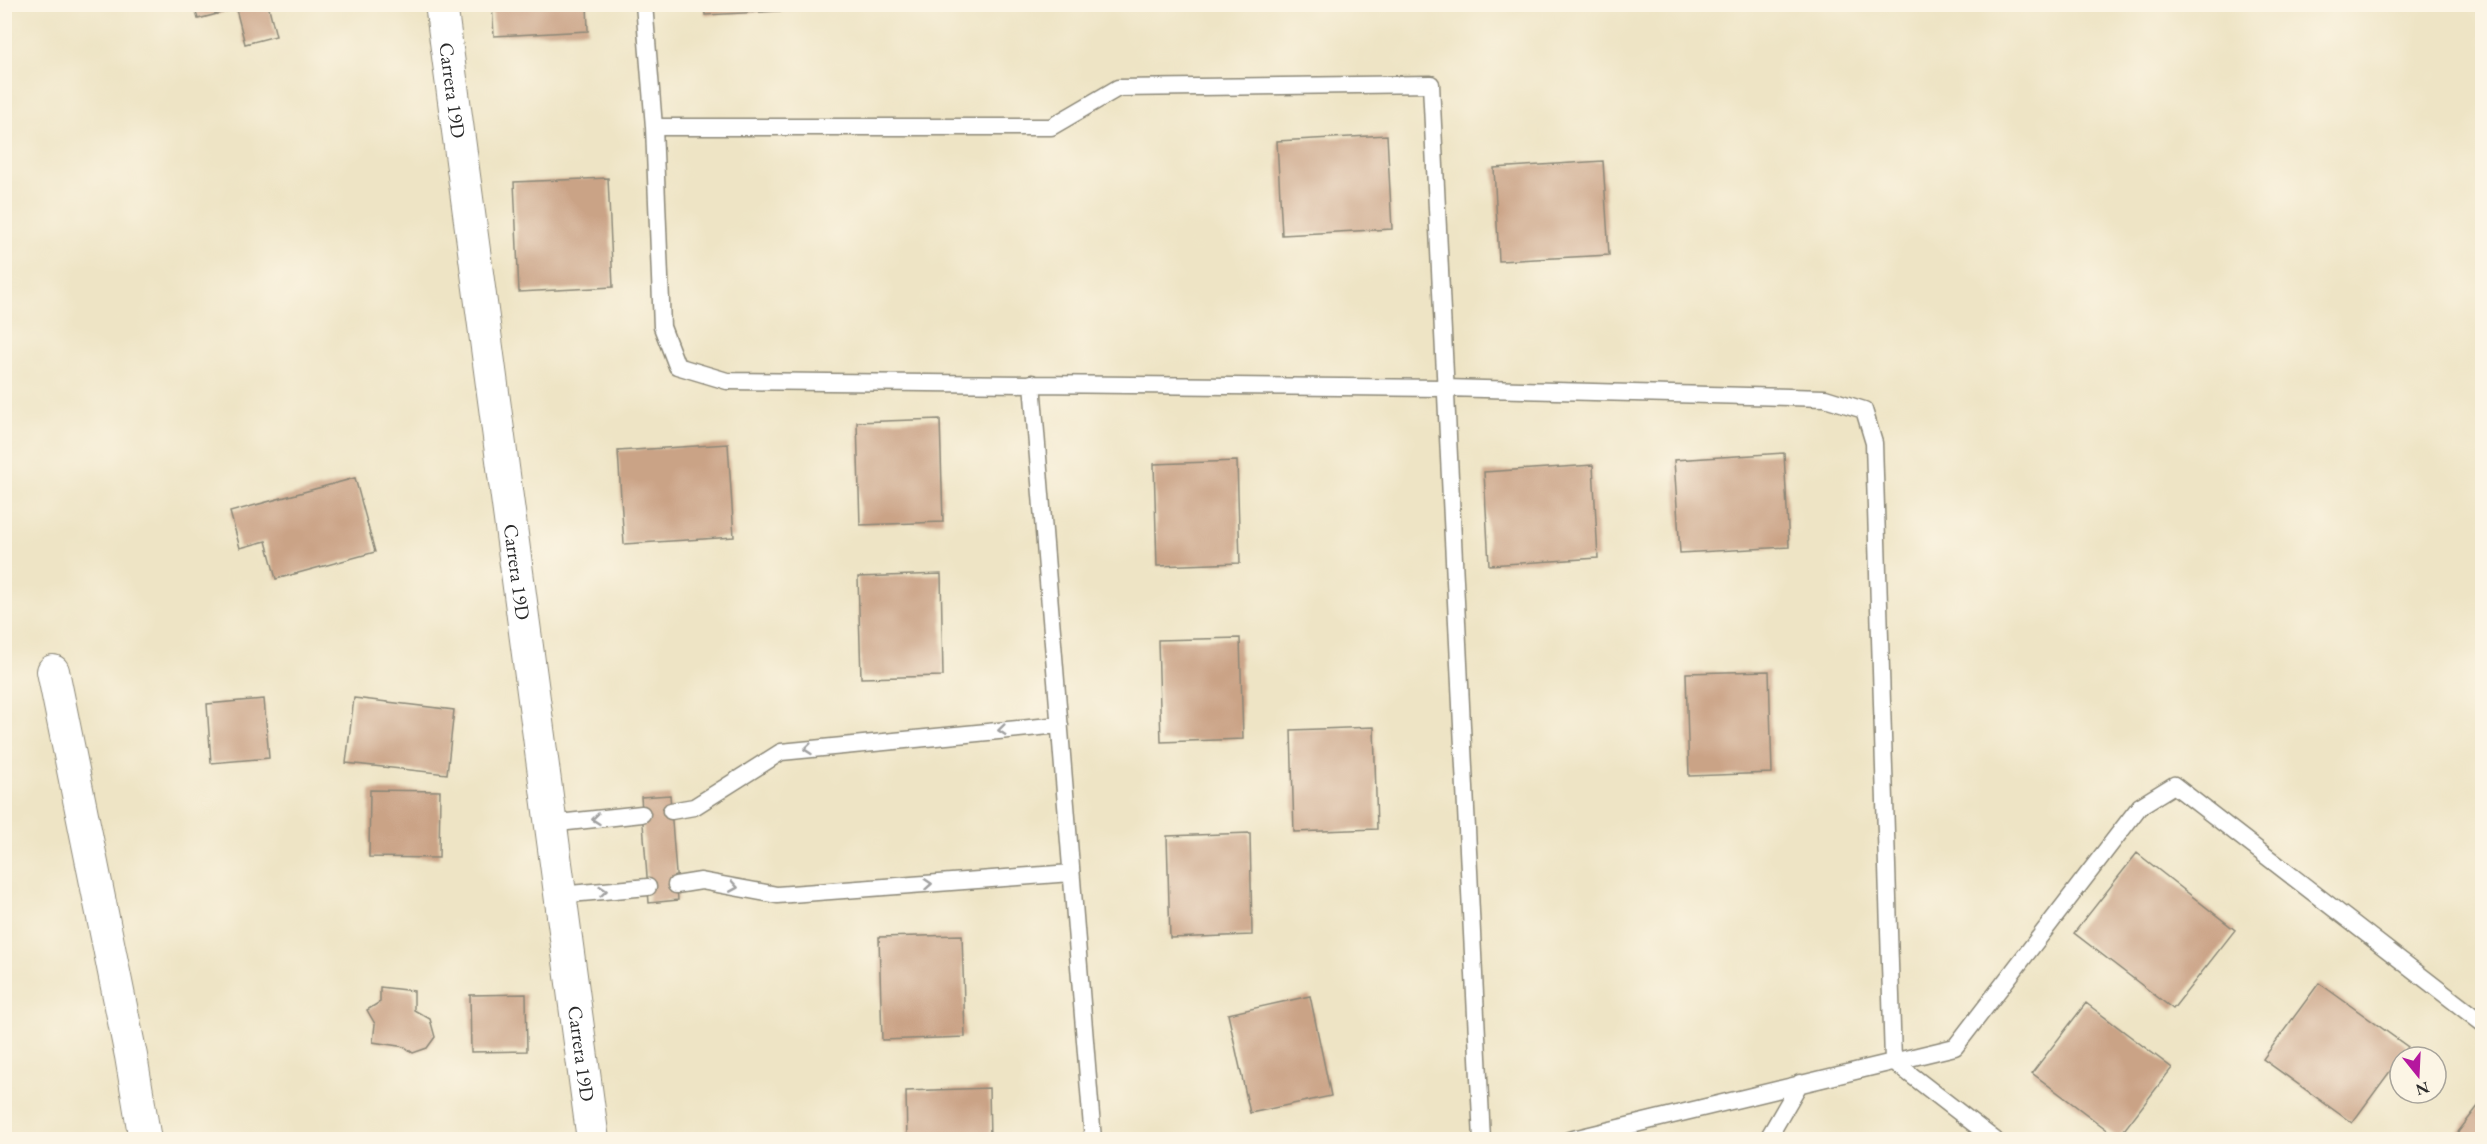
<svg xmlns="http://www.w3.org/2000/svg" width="2487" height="1144" font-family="'EB Garamond',serif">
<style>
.building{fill:#caa386}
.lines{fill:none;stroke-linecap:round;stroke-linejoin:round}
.lane-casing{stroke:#8c8878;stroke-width:19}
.street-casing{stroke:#8c8878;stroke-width:34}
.lane{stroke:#fff;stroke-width:16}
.street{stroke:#fff;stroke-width:32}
.oneway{stroke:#a0a0a0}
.labels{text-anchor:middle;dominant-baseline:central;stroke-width:4.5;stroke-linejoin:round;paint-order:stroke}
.street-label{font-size:20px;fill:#2b2b2b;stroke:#fcf5e5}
</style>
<rect width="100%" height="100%" fill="#fcf5e5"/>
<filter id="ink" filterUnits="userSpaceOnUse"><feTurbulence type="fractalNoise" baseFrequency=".0167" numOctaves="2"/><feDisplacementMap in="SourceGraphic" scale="12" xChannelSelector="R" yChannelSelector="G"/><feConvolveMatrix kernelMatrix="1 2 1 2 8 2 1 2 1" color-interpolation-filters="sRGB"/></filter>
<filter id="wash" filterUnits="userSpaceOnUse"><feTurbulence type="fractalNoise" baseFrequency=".008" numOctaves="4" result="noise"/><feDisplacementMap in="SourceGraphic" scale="24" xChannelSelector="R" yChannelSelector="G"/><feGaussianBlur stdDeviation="1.35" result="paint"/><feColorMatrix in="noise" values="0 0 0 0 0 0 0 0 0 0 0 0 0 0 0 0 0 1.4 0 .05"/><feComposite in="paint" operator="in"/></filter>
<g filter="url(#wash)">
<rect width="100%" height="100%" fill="#eee4c5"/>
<g id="blocks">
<path class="building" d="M 194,4 L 268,4 L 276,36 L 245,44 L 236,9 L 198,19 Z
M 492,4 L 587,4 L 588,31 L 494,36 Z
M 704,4 L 814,4 L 815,9 L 705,15 Z
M 1387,135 L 1392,229 L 1282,235 L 1277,141 Z
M 1603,161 L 1609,255 L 1499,261 L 1494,168 Z
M 608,178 L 613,287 L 519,292 L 514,182 Z
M 940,419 L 943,522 L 860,525 L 857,422 Z
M 728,444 L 734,537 L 624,544 L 618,451 Z
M 1784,453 L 1789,547 L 1680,553 L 1674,460 Z
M 1237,461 L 1240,563 L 1157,566 L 1154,464 Z
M 1593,465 L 1598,558 L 1489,565 L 1484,472 Z
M 355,478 L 375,552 L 276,579 L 266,541 L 240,548 L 230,512 Z
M 941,574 L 943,676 L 861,678 L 858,577 Z
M 1240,638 L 1243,739 L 1161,742 L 1158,640 Z
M 1769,671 L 1772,773 L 1689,776 L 1686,673 Z
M 354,698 L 454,710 L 447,774 L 346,763 Z
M 264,699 L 269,758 L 211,763 L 207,704 Z
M 1374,727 L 1377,829 L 1294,832 L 1291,730 Z
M 370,790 L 440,791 L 439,858 L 369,857 Z
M 670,795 L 678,900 L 649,903 L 641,797 Z
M 1250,833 L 1252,935 L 1170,938 L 1167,836 Z
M 2137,853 L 2235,930 L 2173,1009 L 2074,933 Z
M 962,935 L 965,1037 L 882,1040 L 879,937 Z
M 2319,983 L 2408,1047 L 2352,1123 L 2263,1059 Z
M 380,987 L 414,991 L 414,1010 L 430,1019 L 435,1037 L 427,1048 L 413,1053 L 405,1047 L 373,1042 L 375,1024 L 367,1010 L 380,1002 Z
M 526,994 L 527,1051 L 471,1052 L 470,995 Z
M 1310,996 L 1331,1096 L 1250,1113 L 1228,1014 Z
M 2086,1003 L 2172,1068 L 2118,1138 L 2032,1073 Z
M 989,1088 L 990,1140 L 907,1140 L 906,1091 Z
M 2482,1101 L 2482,1140 L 2452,1140 Z"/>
</g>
</g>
<g filter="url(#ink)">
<use href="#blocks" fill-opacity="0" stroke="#8c8878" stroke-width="1.5"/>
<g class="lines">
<g class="lane-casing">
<path id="lane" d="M 644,4 L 654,127 L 662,327 L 677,366 L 727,381 L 1445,388 L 1825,398 L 1864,410 L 1874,443 L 1893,1061
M 654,127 L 1051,127 L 1118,88 L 1431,84 L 1482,1140
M 1032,383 L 1093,1140
M 671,811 L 694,807 L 781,752 L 1060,725
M 549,824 L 642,814
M 676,885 L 701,881 L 777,895 L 1071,873
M 559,895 L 648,887
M 1893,1061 L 1995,1140
M 1569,1140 L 1955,1047 L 2140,806 L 2174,785 L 2482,1023
M 1767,1140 L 1800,1083"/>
</g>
<g class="street-casing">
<g id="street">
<path id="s1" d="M 441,4 L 593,1140"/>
<path d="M 53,671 L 131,1056 L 145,1140"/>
</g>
</g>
<use href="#lane" class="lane"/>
<use href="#street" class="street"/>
</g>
<defs><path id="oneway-chevron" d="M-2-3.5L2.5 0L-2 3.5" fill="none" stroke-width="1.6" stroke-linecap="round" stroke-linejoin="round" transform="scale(1.5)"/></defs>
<g class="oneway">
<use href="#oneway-chevron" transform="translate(1002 730) rotate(174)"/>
<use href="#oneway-chevron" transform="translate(808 749) rotate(174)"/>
<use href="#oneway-chevron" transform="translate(596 819) rotate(174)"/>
<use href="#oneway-chevron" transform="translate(928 884) rotate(-4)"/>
<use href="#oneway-chevron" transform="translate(734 887) rotate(10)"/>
<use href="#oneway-chevron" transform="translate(603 891) rotate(-5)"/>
</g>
</g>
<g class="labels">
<g class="street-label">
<text stroke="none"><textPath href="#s1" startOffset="87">Carrera 19D</textPath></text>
<text stroke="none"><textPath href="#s1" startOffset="573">Carrera 19D</textPath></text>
<text stroke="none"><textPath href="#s1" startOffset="1059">Carrera 19D</textPath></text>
</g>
</g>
<rect width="2487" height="1144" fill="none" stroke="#fcf5e5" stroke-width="24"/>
<g transform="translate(2418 1075) rotate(162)"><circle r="28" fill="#fcf5e5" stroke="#a8a49b" stroke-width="1.5"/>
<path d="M0-4.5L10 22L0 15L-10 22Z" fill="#b5179e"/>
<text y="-9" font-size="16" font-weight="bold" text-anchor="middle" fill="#2b2b2b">N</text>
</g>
</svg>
